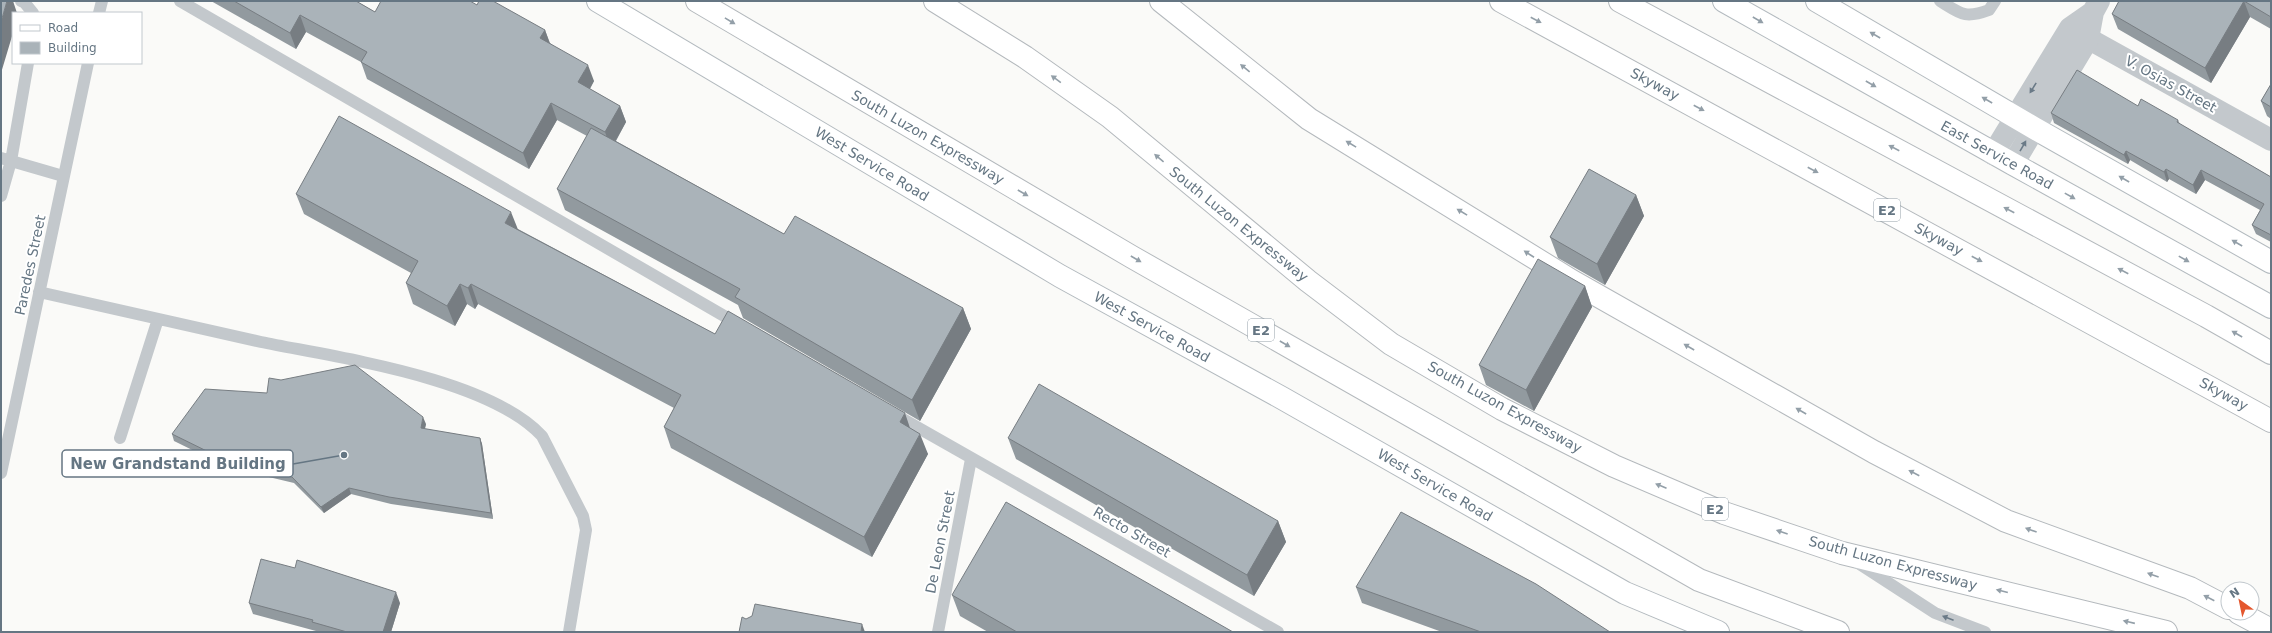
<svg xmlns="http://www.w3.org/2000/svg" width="2272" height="633" font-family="'DejaVu Sans',sans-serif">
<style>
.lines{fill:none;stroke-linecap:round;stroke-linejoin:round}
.secondary-casing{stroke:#b3babf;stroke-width:24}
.motorway-casing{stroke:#b4b9bd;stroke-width:24}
.service{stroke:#c3c8cc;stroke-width:12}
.minor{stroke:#c3c8cc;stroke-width:22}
.tertiary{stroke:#c3c8cc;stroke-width:22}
.secondary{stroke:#fff;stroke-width:22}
.motorway{stroke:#fff;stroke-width:22}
.wall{fill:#929a9f}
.shaded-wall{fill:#777d82}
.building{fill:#aab3b9;stroke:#777d82}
.oneway{fill:#939fa8}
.oneway2{fill:#6a7a87}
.labels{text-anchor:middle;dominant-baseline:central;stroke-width:4;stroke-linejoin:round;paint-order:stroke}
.shield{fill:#fff;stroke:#939fa8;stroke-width:1}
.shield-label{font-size:13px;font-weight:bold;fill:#657683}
.street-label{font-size:14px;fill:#657683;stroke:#fff}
.leader{fill:none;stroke:#657683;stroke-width:1.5}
.callout-dot{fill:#657683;stroke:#fff;stroke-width:1.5}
.callout{fill:#fff;stroke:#657683;stroke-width:1.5}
.callout-label{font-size:15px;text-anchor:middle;font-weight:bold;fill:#657683}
</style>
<rect width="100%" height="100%" fill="#fafaf8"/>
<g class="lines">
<g class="secondary-casing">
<path id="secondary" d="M 598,1 L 1060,276 L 1282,398 L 1625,593 L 1718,632
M 1724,1 L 2013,164 L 2271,307
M 1817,1 L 2034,128 L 2271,262"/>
</g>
<g class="motorway-casing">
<path id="motorway" d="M 697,1 L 1132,257 L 1699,580 L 1838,632
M 935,1 L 1025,57 L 1110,117 L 1308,281 L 1391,344 L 1502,409 L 1614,466 L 1724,513 L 1842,553 L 2166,632
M 1161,1 L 1309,119 L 1572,281 L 1874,452 L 2006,521 L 2190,588 L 2228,608
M 1501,1 L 2271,421
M 1620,1 L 2206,316 L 2271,353
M 2239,613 L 2271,630"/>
</g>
<path class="service" d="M 21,1 L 24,2 L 33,13
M 180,1 L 738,324
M 1940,1 C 1961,14 1965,19 1989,10 L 1995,1
M 99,13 L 102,1
M 1,158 L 63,176
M 1,196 L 11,161 L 28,63
M 39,292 C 113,309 187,325 261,342 C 339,358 488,378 542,436 L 583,516 L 586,530 L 569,632
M 894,414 L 1278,632
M 120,438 L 158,319
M 1,473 L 88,63
M 1858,563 L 1935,613 L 1985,632
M 938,632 L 971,459"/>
<path class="minor" d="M 2071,29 L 2271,140"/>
<path class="tertiary" d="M 1993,154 L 2070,28 L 2093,12
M 2013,164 L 2088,39 L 2093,12 L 2099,1"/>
<use href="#secondary" class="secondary"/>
<use href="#motorway" class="motorway"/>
</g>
<path class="wall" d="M 211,1 L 356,1 L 375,12 L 477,5 L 545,30 L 550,43 L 594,81 L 590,89 L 620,106 L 626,122 L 616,141 L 784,234 L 963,308 L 971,329 L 920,421 L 743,318 L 738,305 L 565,210 L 557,189 L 587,136 L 557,120 L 529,169 L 367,79 L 361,62 L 306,32 L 296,49 Z
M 2119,1 L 2271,1 L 2271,29 L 2250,17 L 2211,83 L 2118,29 L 2112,14 Z
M 2271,84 L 2271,119 L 2267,116 L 2261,101 Z
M 2051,113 L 2178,120 L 2180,124 L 2271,177 L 2271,242 L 2256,234 L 2252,225 L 2260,210 L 2205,180 L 2196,194 L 2169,179 L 2167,182 L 2130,160 L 2128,164 L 2054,123 Z
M 296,194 L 518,229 L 715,334 L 910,428 L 928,454 L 872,557 L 671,448 L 664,427 L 674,408 L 478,304 L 475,309 L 467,304 L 455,326 L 413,304 L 406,283 L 411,273 L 304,214 Z
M 1636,195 L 1644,216 L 1605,285 L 1558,258 L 1550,237 Z
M 1585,286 L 1592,307 L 1534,411 L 1486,385 L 1479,365 Z
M 426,424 L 425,429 L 480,438 L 482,444 L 493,519 L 391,504 L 351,494 L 324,513 L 294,483 L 227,467 L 174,441 L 172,434 Z
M 1008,438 L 1278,521 L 1286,542 L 1254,596 L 1016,459 Z
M 1356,587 L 1610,632 L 1442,632 L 1362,603 Z
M 952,595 L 1233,632 L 988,632 L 960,616 Z
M 249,603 L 400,603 L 391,632 L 316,632 L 316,631 L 253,614 Z"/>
<path class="shaded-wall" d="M 7,1 L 13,1 L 17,13 L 13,13 L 13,33 L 1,73 L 1,22 Z
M 2244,1 L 2250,17 L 2211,83 L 2205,68 Z
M 300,15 L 306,32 L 296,49 L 290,33 Z
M 545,30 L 551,47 L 540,38 Z
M 588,65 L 594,81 L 584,99 L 578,82 Z
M 551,103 L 557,120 L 529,169 L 523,153 Z
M 620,106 L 626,122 L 611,149 L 605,132 Z
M 2126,151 L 2130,160 L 2128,164 L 2124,155 Z
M 2166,169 L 2169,179 L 2167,182 L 2164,172 Z
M 2201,170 L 2205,180 L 2196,194 L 2193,185 Z
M 1636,195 L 1644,216 L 1605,285 L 1597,264 Z
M 511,212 L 519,232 L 505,223 Z
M 460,284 L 467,304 L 455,326 L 447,306 Z
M 471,284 L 478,304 L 475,309 L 468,288 Z
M 1585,286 L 1592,307 L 1534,411 L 1526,390 Z
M 963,308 L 971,329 L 920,421 L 912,400 Z
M 905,413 L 912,434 L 900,422 Z
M 423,417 L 426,424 L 423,435 L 421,428 Z
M 920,434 L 928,454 L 872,557 L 864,537 Z
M 480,438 L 482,444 L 493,519 L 491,513 Z
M 349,488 L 351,494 L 324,513 L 321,507 Z
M 1278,521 L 1286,542 L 1254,596 L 1247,575 Z
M 396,592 L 400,603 L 391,632 L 383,632 Z
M 862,624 L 865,632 L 861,632 Z"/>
<path class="building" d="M 1,1 L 7,1 L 1,22 Z
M 234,1 L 356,1 L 375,12 L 381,1 L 470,1 L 477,5 L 479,1 L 493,1 L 545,30 L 540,38 L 588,65 L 578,82 L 620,106 L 605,132 L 551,103 L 523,153 L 361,62 L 367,52 L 300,15 L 290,33 Z
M 2119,1 L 2271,1 L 2271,17 L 2244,1 L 2205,68 L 2112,14 Z
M 2077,70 L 2138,106 L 2141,99 L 2178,120 L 2177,122 L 2271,177 L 2271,235 L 2252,225 L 2264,204 L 2201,170 L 2193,185 L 2166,169 L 2164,172 L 2126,151 L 2124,155 L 2051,113 Z
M 2271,84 L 2271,107 L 2261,101 Z
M 339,116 L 511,212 L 505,223 L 715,334 L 728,311 L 905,413 L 900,422 L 920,434 L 864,537 L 664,427 L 681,395 L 471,284 L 468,288 L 460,284 L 447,306 L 406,283 L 418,261 L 296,194 Z
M 591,128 L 784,234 L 795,216 L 963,308 L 912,400 L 735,297 L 740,289 L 557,189 Z
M 1589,169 L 1636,195 L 1597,264 L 1550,237 Z
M 1538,259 L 1585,286 L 1526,390 L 1479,365 Z
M 355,365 L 423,417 L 421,428 L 480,438 L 491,513 L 389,497 L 349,488 L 321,507 L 292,477 L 225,460 L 172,434 L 205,389 L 267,393 L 269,378 L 281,380 Z
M 1039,384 L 1278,521 L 1247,575 L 1008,438 Z
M 1006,502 L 1233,632 L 1017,632 L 952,595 Z
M 1401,512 L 1536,584 L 1610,632 L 1481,632 L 1356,587 Z
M 261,559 L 295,568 L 297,560 L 396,592 L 383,632 L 347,632 L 312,622 L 313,620 L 249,603 Z
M 755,604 L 862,624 L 861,632 L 739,632 L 742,617 L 746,619 L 752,616 Z"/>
<defs><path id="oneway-solid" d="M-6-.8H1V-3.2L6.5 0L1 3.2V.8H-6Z"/></defs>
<g class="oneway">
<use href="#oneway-solid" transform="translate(1536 20) rotate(28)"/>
<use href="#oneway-solid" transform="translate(1758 20) rotate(30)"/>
<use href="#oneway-solid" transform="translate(730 21) rotate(31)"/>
<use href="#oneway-solid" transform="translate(1875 35) rotate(-150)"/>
<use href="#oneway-solid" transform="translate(1245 68) rotate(-141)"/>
<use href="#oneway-solid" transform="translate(1056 79) rotate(-144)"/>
<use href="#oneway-solid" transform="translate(1871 84) rotate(30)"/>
<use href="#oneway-solid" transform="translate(1987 100) rotate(-150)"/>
<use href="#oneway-solid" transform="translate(1699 108) rotate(28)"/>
<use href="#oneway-solid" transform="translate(1351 144) rotate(-149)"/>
<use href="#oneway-solid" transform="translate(1894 148) rotate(-152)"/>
<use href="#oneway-solid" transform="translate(1159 158) rotate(-140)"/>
<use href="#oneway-solid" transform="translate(1813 170) rotate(28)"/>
<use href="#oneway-solid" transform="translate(2124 179) rotate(-150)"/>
<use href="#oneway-solid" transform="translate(1023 193) rotate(30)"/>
<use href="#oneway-solid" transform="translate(2070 196) rotate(29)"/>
<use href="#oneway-solid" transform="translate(2009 210) rotate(-152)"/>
<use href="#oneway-solid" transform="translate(1462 212) rotate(-149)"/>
<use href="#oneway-solid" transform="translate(2237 243) rotate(-150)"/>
<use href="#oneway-solid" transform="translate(1529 254) rotate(-147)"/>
<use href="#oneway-solid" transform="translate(1136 259) rotate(30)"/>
<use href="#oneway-solid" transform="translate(1977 259) rotate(28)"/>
<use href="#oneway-solid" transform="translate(2184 259) rotate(29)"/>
<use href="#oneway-solid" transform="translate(2123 271) rotate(-152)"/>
<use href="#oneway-solid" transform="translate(2237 334) rotate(-150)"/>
<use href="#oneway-solid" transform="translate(1285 344) rotate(30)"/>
<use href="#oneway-solid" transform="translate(1689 347) rotate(-150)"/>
<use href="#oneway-solid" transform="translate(1801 411) rotate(-150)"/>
<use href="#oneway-solid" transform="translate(1914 473) rotate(-152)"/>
<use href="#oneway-solid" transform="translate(1661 486) rotate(-157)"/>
<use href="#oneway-solid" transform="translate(2031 530) rotate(-160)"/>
<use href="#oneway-solid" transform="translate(1782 532) rotate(-161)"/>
<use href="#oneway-solid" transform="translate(2153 575) rotate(-160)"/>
<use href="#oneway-solid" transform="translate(2002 591) rotate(-166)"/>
<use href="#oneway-solid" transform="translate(2209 598) rotate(-153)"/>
<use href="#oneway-solid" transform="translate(2129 622) rotate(-167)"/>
</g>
<g class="oneway2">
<use href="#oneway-solid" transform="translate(2033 88) rotate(122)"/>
<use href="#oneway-solid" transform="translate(2023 146) rotate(-60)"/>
<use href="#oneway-solid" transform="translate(1948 618) rotate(-159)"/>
</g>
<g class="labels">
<g class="shield">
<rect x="1874" y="199" width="26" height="22" rx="3"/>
<rect x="1248" y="319" width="26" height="22" rx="3"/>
<rect x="1702" y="498" width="26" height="22" rx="3"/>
</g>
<g class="shield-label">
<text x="1887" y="210">E2</text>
<text x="1261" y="330">E2</text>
<text x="1715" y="509">E2</text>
</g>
<g class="street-label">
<text transform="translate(1655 84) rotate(28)">Skyway</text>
<text transform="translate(2171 84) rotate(29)">V. Osias Street</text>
<text transform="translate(928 137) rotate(30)">South Luzon Expressway</text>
<text transform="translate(1997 155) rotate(29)">East Service Road</text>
<text transform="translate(872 164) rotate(31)">West Service Road</text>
<text transform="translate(1239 224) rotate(39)">South Luzon Expressway</text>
<text transform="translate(1939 239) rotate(28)">Skyway</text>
<text transform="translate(30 265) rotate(-78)">Paredes Street</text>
<text transform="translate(1152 327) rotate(29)">West Service Road</text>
<text transform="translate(2224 394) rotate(29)">Skyway</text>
<text transform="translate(1505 407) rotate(29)">South Luzon Expressway</text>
<text transform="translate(1435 485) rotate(30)">West Service Road</text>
<text transform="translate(1132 532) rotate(30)">Recto Street</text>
<text transform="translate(940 542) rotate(-79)">De Leon Street</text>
<text transform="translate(1893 563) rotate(15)">South Luzon Expressway</text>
</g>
</g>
<path class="leader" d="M344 455L293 464"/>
<circle class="callout-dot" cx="344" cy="455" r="4"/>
<rect class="callout" x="62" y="450" width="231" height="27" rx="4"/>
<g class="callout-label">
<text x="178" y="469">New Grandstand Building</text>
</g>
<rect width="2272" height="633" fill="none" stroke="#657683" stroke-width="4"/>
<rect x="12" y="12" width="130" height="52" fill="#ffffff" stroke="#c1c8cd"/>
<rect x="20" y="25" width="20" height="6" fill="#ffffff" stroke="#c1c8cd"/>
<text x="48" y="32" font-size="12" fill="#657683">Road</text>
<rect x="20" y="42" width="20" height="12" fill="#aab3b9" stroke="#c1c8cd"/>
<text x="48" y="52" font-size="12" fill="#657683">Building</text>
<g transform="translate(2240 601) rotate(327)"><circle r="19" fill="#ffffff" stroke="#c1c8cd"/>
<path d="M0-3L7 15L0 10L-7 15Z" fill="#e4572e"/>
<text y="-6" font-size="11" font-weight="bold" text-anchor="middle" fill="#657683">N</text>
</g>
</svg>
